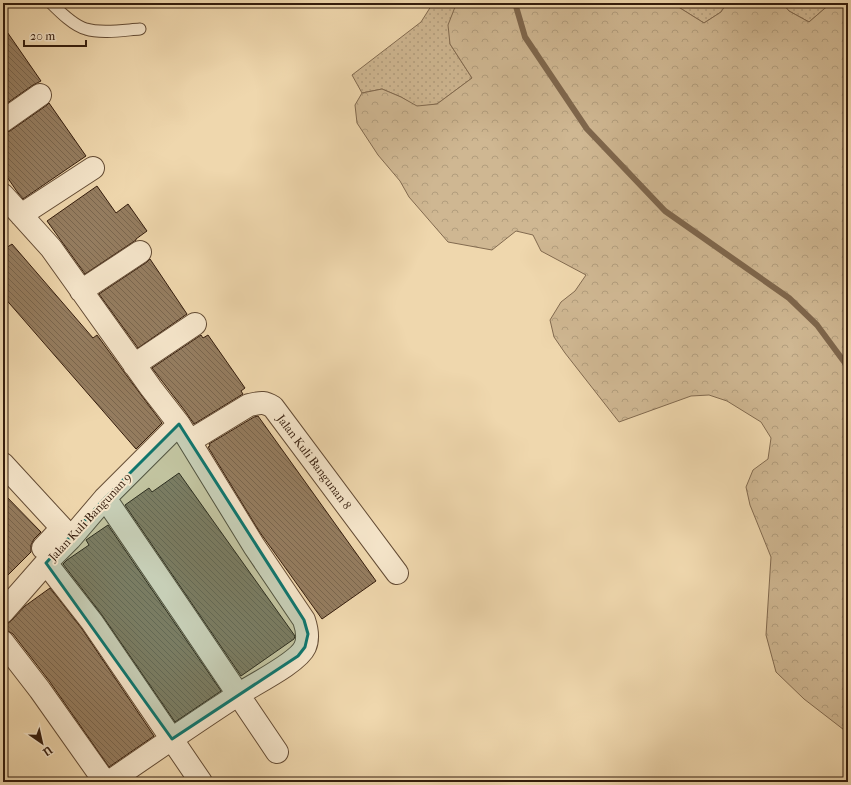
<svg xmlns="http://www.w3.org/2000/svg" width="851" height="785" font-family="'IM FELL French Canon',serif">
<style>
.green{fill:url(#green-dots);stroke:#826a4f}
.forest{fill:url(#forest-crowns);stroke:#826a4f}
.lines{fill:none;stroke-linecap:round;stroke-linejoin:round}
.stream{stroke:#7e664c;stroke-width:6}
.building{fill:url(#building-back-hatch);stroke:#341c0c}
.service-casing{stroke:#634b34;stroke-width:13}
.minor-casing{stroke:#634b34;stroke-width:24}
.service{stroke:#f5e5ca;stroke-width:11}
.minor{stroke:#f5e5ca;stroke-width:22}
.marked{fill:#0f766e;fill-opacity:0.2;stroke:#0f766e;stroke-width:3;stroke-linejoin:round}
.labels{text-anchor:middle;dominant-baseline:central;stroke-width:4;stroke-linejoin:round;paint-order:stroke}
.street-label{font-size:12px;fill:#341c0c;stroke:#f5e5ca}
</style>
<defs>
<pattern id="green-dots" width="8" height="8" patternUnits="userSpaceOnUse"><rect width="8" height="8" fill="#cfb792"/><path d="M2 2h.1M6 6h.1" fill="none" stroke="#b29d7d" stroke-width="1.8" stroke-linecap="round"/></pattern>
<pattern id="forest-crowns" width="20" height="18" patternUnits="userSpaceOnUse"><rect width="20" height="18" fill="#cfb792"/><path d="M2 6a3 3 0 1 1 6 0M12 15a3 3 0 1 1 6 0" fill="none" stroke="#b29d7d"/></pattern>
<pattern id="building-back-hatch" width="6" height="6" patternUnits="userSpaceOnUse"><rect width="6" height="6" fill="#957d60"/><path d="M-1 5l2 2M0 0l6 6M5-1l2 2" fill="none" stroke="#7a664e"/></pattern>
</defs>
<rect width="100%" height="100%" fill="#efd7ad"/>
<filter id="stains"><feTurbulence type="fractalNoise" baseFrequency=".005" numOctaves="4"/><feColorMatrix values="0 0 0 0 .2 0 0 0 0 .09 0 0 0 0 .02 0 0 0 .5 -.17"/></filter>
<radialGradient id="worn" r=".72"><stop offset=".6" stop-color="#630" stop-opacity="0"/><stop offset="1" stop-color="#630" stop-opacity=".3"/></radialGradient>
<path class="green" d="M 433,3 L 460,3 L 455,7 L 450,44 L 472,78 L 437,104 L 417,107 L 401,97 L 382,89 L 362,93 L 352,75 L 421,22 Z
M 672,3 L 727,3 L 721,12 L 704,23 Z
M 782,3 L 831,3 L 809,22 L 789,11 Z"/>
<path class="forest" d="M 460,3 L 672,3 L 704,23 L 721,12 L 727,3 L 782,3 L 789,11 L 809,22 L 831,3 L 848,3 L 848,733 L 804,699 L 776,672 L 766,635 L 771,557 L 750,505 L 746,487 L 753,470 L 768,459 L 771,438 L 761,422 L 727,401 L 709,395 L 691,396 L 619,422 L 565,353 L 554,337 L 550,320 L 561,302 L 575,291 L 586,275 L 541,251 L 533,235 L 516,231 L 492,250 L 448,242 L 409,197 L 400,181 L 378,155 L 357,123 L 355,105 L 362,93 L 382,89 L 401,97 L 417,106 L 437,104 L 472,78 L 450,44 L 448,25 L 455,7 Z"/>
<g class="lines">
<path class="stream" d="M 515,3 L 525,37 L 587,129 L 665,211 L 789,298 L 817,325 L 848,367"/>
</g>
<path class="building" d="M 3,26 L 41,81 L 33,85 L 3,106 Z
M 49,103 L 86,156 L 23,199 L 18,193 L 3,171 L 3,133 L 10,131 L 47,105 Z
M 97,186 L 116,213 L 128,204 L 147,231 L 136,239 L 136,240 L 85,274 L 47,221 Z
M 12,244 L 93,338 L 97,335 L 124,372 L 162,423 L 136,449 L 3,296 L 3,250 Z
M 150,259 L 187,314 L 138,348 L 99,294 L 147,262 Z
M 201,335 L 203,338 L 208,335 L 245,388 L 241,391 L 243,394 L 194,424 L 185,411 L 152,368 Z
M 258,416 L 376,581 L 322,619 L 259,531 L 208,447 L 210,446 L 209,444 L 254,417 Z
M 179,473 L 295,636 L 294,639 L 241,676 L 125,505 L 149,488 L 152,492 Z
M 3,493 L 41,532 L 34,539 L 31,545 L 31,552 L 3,580 Z
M 108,525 L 221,691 L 175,722 L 102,615 L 63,564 L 67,560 L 89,545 L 86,540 Z
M 50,588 L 82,629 L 154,736 L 109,767 L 50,682 L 13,634 L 8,631 L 6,630 L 3,626 L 3,624 L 7,624 L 12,620 L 25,606 Z"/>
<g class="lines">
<g class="service-casing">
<path id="service" d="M 51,3 C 60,12 74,26 86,29 C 101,34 125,30 140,29"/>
</g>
<g class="minor-casing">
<path id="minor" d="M 3,121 L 40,95
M 3,195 L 51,248 L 151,388 L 179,424 L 254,546 L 304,620 C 307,629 309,638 305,647 C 298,663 252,685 236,696 C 193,724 151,753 109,782
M 21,215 L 93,168
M 81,291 L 140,252
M 134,365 L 195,324
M 190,441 L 249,405 C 260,403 263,401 273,407 L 397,573
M 3,464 L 62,528 L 43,548
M 105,498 L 186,617 L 277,752
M 46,563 L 92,622 L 201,782
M 3,612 L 46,563 L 70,539 L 105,498 L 179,424
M 3,642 L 40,690 L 105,782"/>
</g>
<use href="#service" class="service"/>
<use href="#minor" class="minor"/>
</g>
<path class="marked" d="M 179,424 L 304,620 L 308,634 L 305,647 L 298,656 L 172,739 L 46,563 L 105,498 Z"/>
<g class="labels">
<g class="street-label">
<text transform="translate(314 462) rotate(53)">Jalan Kuli Bangunan 8</text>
<text transform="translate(90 517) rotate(-47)">Jalan Kuli Bangunan 9</text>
</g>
</g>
<rect width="851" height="785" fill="none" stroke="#efd7ad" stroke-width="16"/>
<rect x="4" y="4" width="843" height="777" fill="none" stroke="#341c0c" stroke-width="2"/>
<rect x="8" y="8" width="835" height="769" fill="none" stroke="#341c0c"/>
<g transform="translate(42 743) rotate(146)" stroke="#f5e5ca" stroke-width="3" paint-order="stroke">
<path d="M0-3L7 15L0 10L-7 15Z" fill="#341c0c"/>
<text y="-6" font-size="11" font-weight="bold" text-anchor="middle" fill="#341c0c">U</text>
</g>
<path d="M24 40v6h62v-6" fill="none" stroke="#341c0c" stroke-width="2"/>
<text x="30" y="40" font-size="12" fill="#341c0c" stroke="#f5e5ca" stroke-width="3" paint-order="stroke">20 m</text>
<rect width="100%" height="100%" filter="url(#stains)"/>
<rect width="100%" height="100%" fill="url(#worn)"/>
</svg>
